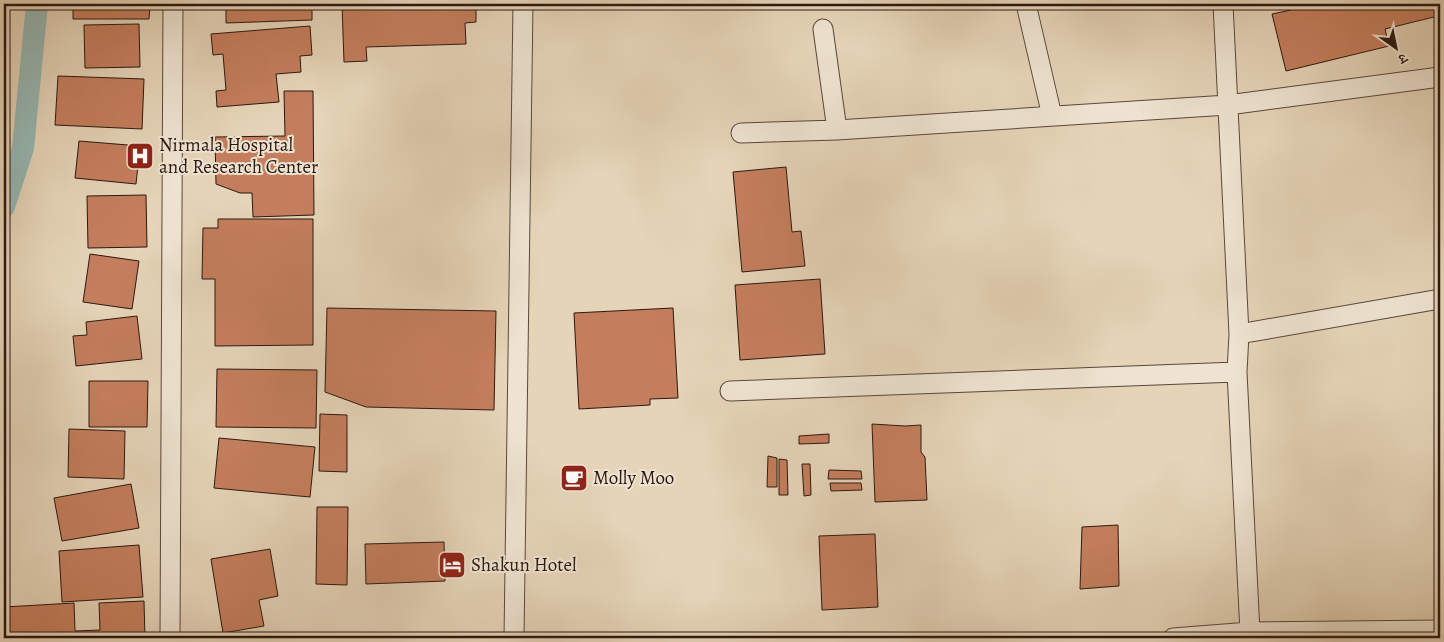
<svg xmlns="http://www.w3.org/2000/svg" width="1444" height="642" font-family="Alegreya,'Noto Serif Devanagari',serif">
<style>
.lines{fill:none;stroke-linecap:round;stroke-linejoin:round}
.canal{stroke:#96b7b3;stroke-width:22}
.building{fill:#c47e5d;stroke:#2c1811}
.street-casing{stroke:#5a473b;stroke-width:21}
.street{stroke:#eee3d1;stroke-width:19}
.labels{text-anchor:middle;dominant-baseline:central;stroke-width:4;stroke-linejoin:round;paint-order:stroke}
.poi-label{font-size:19px;fill:#2c1811;stroke:#eee3d1;text-anchor:start}
</style>
<rect width="100%" height="100%" fill="#e5d4b8"/>
<filter id="stains"><feTurbulence type="fractalNoise" baseFrequency=".004" numOctaves="4"/><feColorMatrix values="0 0 0 0 .2 0 0 0 0 .09 0 0 0 0 .02 0 0 0 .5 -.17"/></filter>
<radialGradient id="worn" r=".72"><stop offset=".6" stop-color="#630" stop-opacity="0"/><stop offset="1" stop-color="#630" stop-opacity=".3"/></radialGradient>
<g class="lines">
<path class="canal" d="M 4,207 L 23,148 L 37,4"/>
</g>
<path class="building" d="M 73,4 L 150,4 L 149,19 L 73,19 Z
M 226,4 L 312,4 L 312,20 L 226,23 Z
M 342,4 L 476,4 L 476,22 L 465,23 L 466,44 L 366,47 L 367,61 L 344,62 Z
M 1289,4 L 1359,4 L 1360,6 L 1367,4 L 1435,4 L 1438,16 L 1385,29 L 1389,46 L 1286,71 L 1272,14 L 1291,10 Z
M 139,24 L 140,67 L 85,68 L 84,25 Z
M 310,26 L 312,55 L 300,56 L 301,72 L 276,74 L 279,102 L 217,107 L 216,91 L 226,90 L 223,54 L 213,55 L 211,34 Z
M 58,76 L 144,79 L 142,129 L 55,125 Z
M 284,91 L 313,91 L 314,215 L 253,217 L 252,193 L 240,193 L 216,184 L 215,137 L 285,136 Z
M 79,141 L 140,146 L 136,184 L 75,178 Z
M 786,167 L 792,232 L 801,231 L 805,266 L 742,272 L 733,172 Z
M 146,195 L 147,247 L 88,248 L 87,196 Z
M 218,219 L 313,219 L 313,345 L 215,346 L 215,279 L 202,279 L 203,228 L 218,228 Z
M 90,254 L 139,261 L 132,309 L 83,302 Z
M 820,279 L 825,354 L 740,360 L 735,285 Z
M 327,308 L 496,311 L 494,410 L 366,407 L 325,392 Z
M 673,308 L 678,398 L 650,399 L 650,405 L 579,409 L 574,313 Z
M 137,316 L 142,359 L 76,366 L 73,336 L 87,335 L 86,322 Z
M 217,369 L 317,370 L 316,428 L 216,427 Z
M 89,381 L 148,381 L 147,427 L 89,427 Z
M 320,414 L 347,415 L 347,472 L 319,471 Z
M 872,424 L 905,426 L 921,425 L 921,452 L 925,457 L 927,500 L 875,502 Z
M 69,429 L 125,431 L 124,479 L 68,477 Z
M 829,434 L 829,443 L 799,444 L 799,436 Z
M 219,438 L 315,447 L 310,497 L 214,488 Z
M 768,456 L 777,458 L 777,487 L 767,487 Z
M 779,459 L 787,460 L 788,495 L 779,495 Z
M 802,464 L 810,464 L 811,495 L 804,496 Z
M 829,470 L 861,471 L 862,479 L 828,479 Z
M 830,483 L 861,483 L 862,490 L 831,491 Z
M 131,484 L 139,528 L 62,541 L 54,498 Z
M 317,507 L 348,507 L 347,585 L 316,584 Z
M 1118,525 L 1119,586 L 1080,589 L 1082,527 Z
M 875,534 L 878,607 L 822,610 L 819,536 Z
M 444,542 L 445,581 L 366,584 L 365,544 Z
M 139,545 L 143,597 L 62,602 L 59,551 Z
M 270,549 L 278,596 L 259,600 L 264,626 L 223,633 L 211,559 Z
M 144,601 L 145,638 L 5,638 L 4,607 L 74,603 L 75,631 L 100,630 L 99,603 Z"/>
<g class="lines">
<g class="street-casing">
<path id="street" d="M 1026,4 L 1052,116
M 1223,4 L 1239,334 L 1237,372 L 1250,632
M 823,29 L 837,130
M 741,133 L 837,130 L 1228,105 L 1440,77
M 1239,334 L 1440,299
M 730,391 L 1237,372
M 170,638 L 173,4
M 514,638 L 523,4
M 1173,638 L 1250,632 L 1440,630"/>
</g>
<use href="#street" class="street"/>
</g>
<defs>
<g id="hospital-square" transform="scale(1.4375)"><rect x="-9" y="-9" width="18" height="18" rx="4" fill="#8f2418" stroke="#eee3d1"/><path d="M-5-5h3v3.5h4V-5h3V5h-3V1.5h-4V5h-3Z" fill="#fff"/></g>
<g id="cafe-square" transform="scale(1.4375)"><rect x="-9" y="-9" width="18" height="18" rx="4" fill="#8f2418" stroke="#eee3d1"/><path d="M-5.5-4.5H6V0H3Q3 3.5 0 3.5H-2.5Q-5.5 3.5-5.5 0ZM3-3.2v2h1.7v-2ZM-6 4.5H4V6H-6Z" fill="#fff"/></g>
<g id="hotel-square" transform="scale(1.4375)"><rect x="-9" y="-9" width="18" height="18" rx="4" fill="#8f2418" stroke="#eee3d1"/><path d="M-6-4.5h1.5V1H6V5H4.5V3h-9V5H-6ZM-4 0a1.8 1.8 0 1 1 3.6 0ZM.5 0V-2.5h3Q6-2.5 6 0Z" fill="#fff"/></g>
</defs>
<g fill-rule="evenodd">
<use href="#hospital-square" x="140" y="156"/>
<use href="#cafe-square" x="574" y="478"/>
<use href="#hotel-square" x="452" y="565"/>
</g>
<g class="labels">
<g class="poi-label">
<text x="159" y="145">Nirmala Hospital<tspan x="159" dy="22">and Research Center</tspan></text>
<text x="593" y="478">Molly Moo</text>
<text x="471" y="565">Shakun Hotel</text>
</g>
</g>
<rect width="1444" height="642" fill="none" stroke="#e5d4b8" stroke-width="20"/>
<rect x="5" y="5" width="1434" height="632" fill="none" stroke="#2c1811" stroke-width="2.5"/>
<rect x="10" y="10" width="1424" height="622" fill="none" stroke="#2c1811"/>
<g transform="translate(1396 48) rotate(147)" stroke="#eee3d1" stroke-width="4" paint-order="stroke">
<path d="M0-4L9 19L0 12L-9 19Z" fill="#2c1811"/>
<text y="-8" font-size="14" font-weight="bold" text-anchor="middle" fill="#2c1811">उ</text>
</g>
<rect width="100%" height="100%" filter="url(#stains)"/>
<rect width="100%" height="100%" fill="url(#worn)"/>
</svg>
